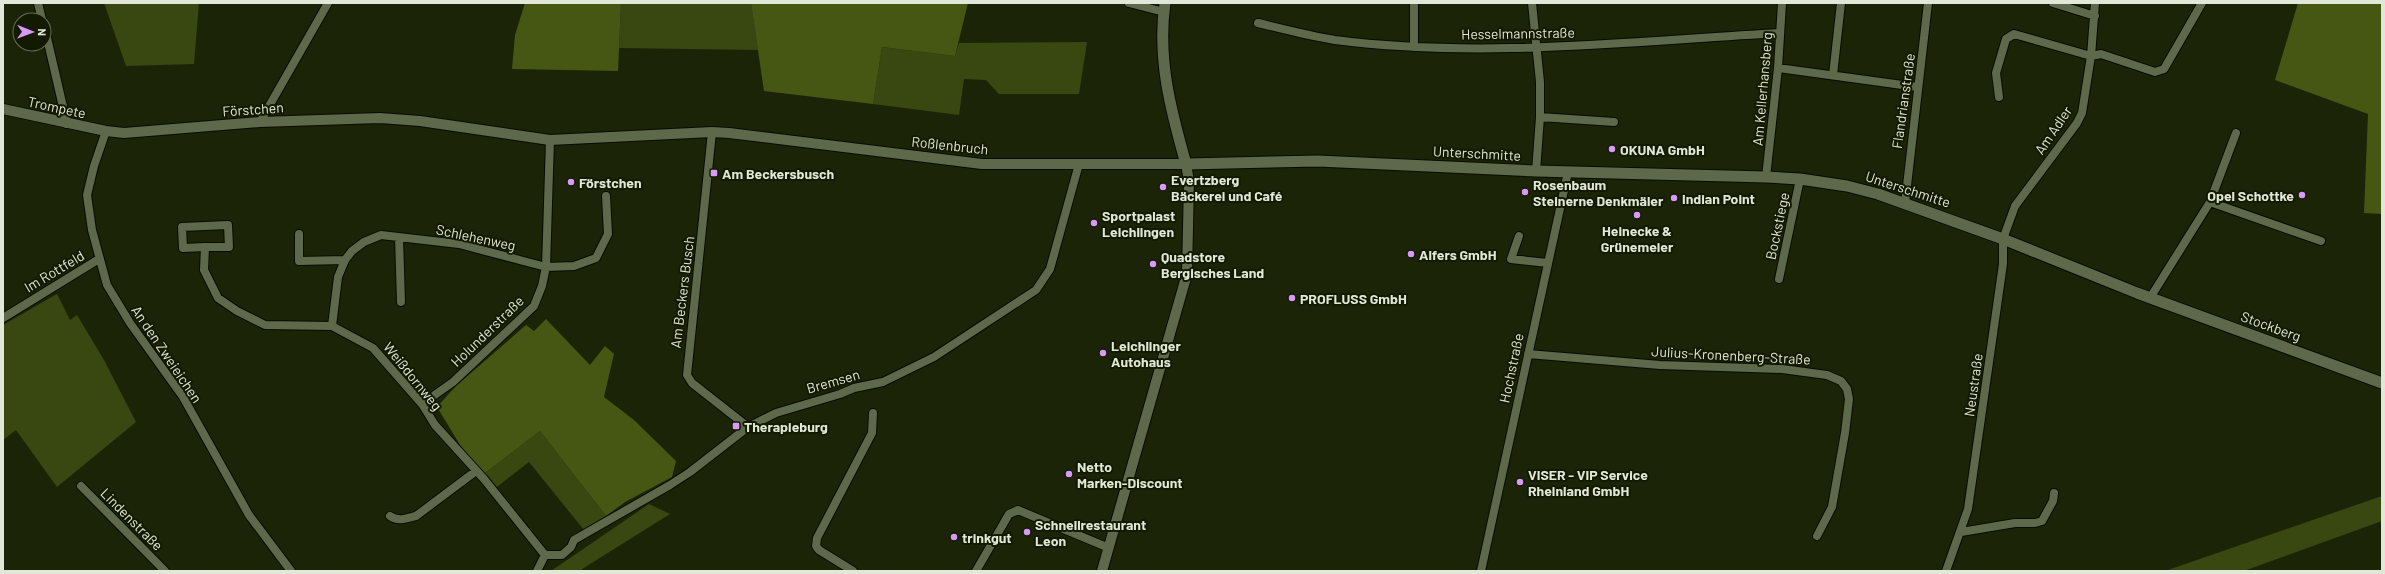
<svg xmlns="http://www.w3.org/2000/svg" width="2385" height="574" font-family="Barlow,sans-serif">
<style>
.green{fill:#394710}
.forest{fill:#465714}
.lines{fill:none;stroke-linecap:round;stroke-linejoin:round}
.minor-casing{stroke:#070c00;stroke-width:10}
.tertiary-casing{stroke:#070c00;stroke-width:12}
.secondary-casing{stroke:#070c00;stroke-width:13}
.minor{stroke:#5e684a;stroke-width:8}
.tertiary{stroke:#5e684a;stroke-width:10}
.secondary{stroke:#5e684a;stroke-width:11}
.poi-dot{fill:#d89af8;stroke:#131a01;stroke-width:1.5}
.labels{text-anchor:middle;dominant-baseline:central;stroke-width:4;stroke-linejoin:round;paint-order:stroke}
.street-label{font-size:14px;fill:#e2e8d7;stroke:#131a01}
.poi-label{font-size:14px;font-weight:bold;fill:#e2e8d7;stroke:#131a01;text-anchor:start}
</style>
<rect width="100%" height="100%" fill="#1c2408"/>
<path class="green" d="M 104,3 L 199,3 L 194,64 L 126,66 Z
M 621,3 L 751,3 L 758,50 L 619,48 Z
M 1087,42 L 1079,94 L 999,94 L 986,80 L 964,79 L 959,115 L 873,104 L 882,47 L 955,56 L 959,43 Z
M 57,294 L 70,320 L 77,315 L 104,360 L 136,422 L 57,487 L 16,430 L 3,440 L 3,325 Z
M 540,431 L 606,516 L 584,530 L 529,462 L 493,490 L 481,476 Z
M 2382,496 L 2382,521 L 2244,571 L 2165,571 Z
M 649,504 L 670,514 L 579,571 L 551,571 Z"/>
<path class="forest" d="M 525,3 L 621,3 L 618,71 L 512,69 L 515,35 Z
M 751,3 L 968,3 L 955,56 L 882,47 L 873,104 L 764,91 Z
M 2298,3 L 2382,3 L 2382,214 L 2364,213 L 2368,114 L 2275,80 Z
M 546,319 L 590,365 L 605,346 L 614,354 L 604,397 L 634,420 L 676,461 L 672,477 L 625,502 L 606,516 L 540,431 L 481,476 L 476,471 L 437,407 L 456,386 L 526,325 L 534,331 Z"/>
<g class="lines">
<g class="minor-casing">
<path id="minor" d="M 38,3 L 42,20
M 1129,3 L 1164,12
M 1532,3 L 1540,82 L 1540,117 L 1536,171
M 2053,3 L 2095,16
M 1258,23 C 1283,29 1309,36 1335,40 C 1483,59 1632,41 1780,33
M 44,25 L 67,124
M 1414,47 L 1414,3
M 1778,68 L 1917,87
M 1833,75 L 1841,3
M 1999,97 L 1996,73 L 2006,39 L 2014,34 L 2091,56 L 2095,3
M 1540,117 L 1614,122
M 260,122 L 328,3
M 106,131 L 94,166 L 87,195 L 92,230 L 107,285 L 130,323 L 183,397 L 249,515 L 291,571
M 712,132 L 687,375 L 692,383 L 748,427
M 1766,177 L 1778,68 L 1782,3
M 2210,202 L 2321,241
M 1905,203 L 1928,3
M 299,234 L 299,261 L 345,260
M 1519,236 L 1511,259 L 1548,263
M 399,237 L 401,302
M 205,247 L 183,248 L 182,227 L 228,225 L 229,247 L 205,247 L 204,270 L 218,298 L 237,311 L 265,325 L 332,326 L 373,348 L 422,404 L 435,425 L 484,479 L 545,555
M 1779,279 L 1800,179
M 2150,298 L 2210,202 L 2236,133
M 3,318 L 99,259
M 332,326 L 338,277 L 345,260 L 352,251 L 364,242 L 381,235 L 459,244 L 546,267 L 574,266 L 596,258 L 608,234 L 606,196
M 1528,354 L 1660,365 L 1782,369 L 1827,375 L 1841,381 L 1847,389 L 1849,399 L 1845,433 L 1832,507 L 1817,536
M 422,404 L 453,382 L 534,306 L 542,286 L 546,267 L 550,140
M 81,486 L 165,571
M 390,516 C 398,522 408,518 416,516 L 476,471
M 1961,532 L 2015,523 L 2035,523 L 2042,521 L 2053,501 L 2054,493
M 537,571 L 545,555 L 562,555 L 571,547 L 574,540 L 670,485 L 690,472 L 748,427 L 776,413 L 840,394 L 854,388 L 883,382 L 934,357 L 1036,290 L 1050,269 L 1079,164
M 853,571 L 819,550 L 816,546 L 817,538 L 872,433 L 873,413
M 976,571 L 1009,514 L 1018,510 L 1109,548
M 1481,571 L 1568,172
M 1946,571 L 1968,509 L 2003,264 L 2003,239 L 2015,206 L 2077,123 L 2082,113 L 2091,56 L 2101,54 L 2155,72 L 2164,69 L 2202,3"/>
</g>
<g class="tertiary-casing">
<path id="tertiary" d="M 3,109 L 106,131 L 124,133 L 260,122 L 380,118 L 420,121 L 550,140 L 712,132 L 729,133 L 982,164 L 1186,164 L 1189,181 L 1187,274 L 1102,571"/>
</g>
<g class="secondary-casing">
<path id="secondary" d="M 1165,3 C 1157,59 1171,111 1186,164 L 1318,161 L 1536,171 L 1766,177 L 1800,179 L 1847,186 L 1878,194 L 2003,239 L 2137,293 L 2382,383"/>
</g>
<use href="#minor" class="minor"/>
<use href="#tertiary" class="tertiary"/>
<use href="#secondary" class="secondary"/>
</g>
<g class="poi-dot">
<circle cx="1612" cy="149" r="4"/>
<rect x="710" y="169" width="8" height="8" rx="2"/>
<circle cx="571" cy="182" r="4"/>
<circle cx="1163" cy="187" r="4"/>
<circle cx="1525" cy="192" r="4"/>
<circle cx="2302" cy="195" r="4"/>
<circle cx="1674" cy="198" r="4"/>
<circle cx="1637" cy="215" r="4"/>
<circle cx="1094" cy="223" r="4"/>
<circle cx="1411" cy="254" r="4"/>
<circle cx="1153" cy="264" r="4"/>
<circle cx="1292" cy="298" r="4"/>
<circle cx="1103" cy="353" r="4"/>
<rect x="732" y="422" width="8" height="8" rx="2"/>
<circle cx="1069" cy="474" r="4"/>
<circle cx="1520" cy="482" r="4"/>
<circle cx="1027" cy="532" r="4"/>
<circle cx="954" cy="537" r="4"/>
</g>
<g class="labels">
<g class="street-label">
<text transform="translate(1518 33) rotate(-1)">Hesselmannstraße</text>
<text transform="translate(1762 89) rotate(-85)">Am Kellerhansberg</text>
<text transform="translate(1903 101) rotate(-82)">Flandrianstraße</text>
<text transform="translate(57 107) rotate(12)">Trompete</text>
<text transform="translate(253 109) rotate(-4)">Förstchen</text>
<text transform="translate(2053 130) rotate(-56)">Am Adler</text>
<text transform="translate(950 145) rotate(6)">Roßlenbruch</text>
<text transform="translate(1477 153) rotate(3)">Unterschmitte</text>
<text transform="translate(1908 189) rotate(18)">Unterschmitte</text>
<text transform="translate(1777 226) rotate(-78)">Bockstiege</text>
<text transform="translate(476 237) rotate(12)">Schlehenweg</text>
<text transform="translate(54 271) rotate(-31)">Im Rottfeld</text>
<text transform="translate(682 292) rotate(-83)">Am Beckers Busch</text>
<text transform="translate(2271 326) rotate(20)">Stockberg</text>
<text transform="translate(487 331) rotate(-44)">Holunderstraße</text>
<text transform="translate(167 354) rotate(56)">An den Zweieichen</text>
<text transform="translate(1731 355) rotate(3)">Julius-Kronenberg-Straße</text>
<text transform="translate(1511 368) rotate(-78)">Hochstraße</text>
<text transform="translate(413 376) rotate(51)">Weißdornweg</text>
<text transform="translate(833 381) rotate(-16)">Bremsen</text>
<text transform="translate(1973 385) rotate(-82)">Neustraße</text>
<text transform="translate(132 519) rotate(45)">Lindenstraße</text>
</g>
<g class="poi-label">
<text x="1620" y="149">OKUNA GmbH</text>
<text x="722" y="173">Am Beckersbusch</text>
<text x="1171" y="179">Evertzberg<tspan x="1171" dy="16">Bäckerei und Café</tspan></text>
<text x="579" y="182">Förstchen</text>
<text x="1533" y="184">Rosenbaum<tspan x="1533" dy="16">Steinerne Denkmäler</tspan></text>
<text x="2294" y="195" text-anchor="end">Opel Schottke</text>
<text x="1682" y="198">Indian Point</text>
<text x="1102" y="215">Sportpalast<tspan x="1102" dy="16">Leichlingen</tspan></text>
<text x="1637" y="230" text-anchor="middle">Heinecke &amp;<tspan x="1637" dy="16">Grünemeier</tspan></text>
<text x="1419" y="254">Alfers GmbH</text>
<text x="1161" y="256">Quadstore<tspan x="1161" dy="16">Bergisches Land</tspan></text>
<text x="1300" y="298">PROFLUSS GmbH</text>
<text x="1111" y="345">Leichlinger<tspan x="1111" dy="16">Autohaus</tspan></text>
<text x="744" y="426">Therapieburg</text>
<text x="1077" y="466">Netto<tspan x="1077" dy="16">Marken-Discount</tspan></text>
<text x="1528" y="474">VISER - VIP Service<tspan x="1528" dy="16">Rheinland GmbH</tspan></text>
<text x="1035" y="524">Schnellrestaurant<tspan x="1035" dy="16">Leon</tspan></text>
<text x="962" y="537">trinkgut</text>
</g>
</g>
<rect width="2385" height="574" fill="none" stroke="#e2e8d7" stroke-width="8"/>
<g transform="translate(32 32) rotate(91)"><circle r="19" fill="#131a01" stroke="#666c57"/>
<path d="M0-3L7 15L0 10L-7 15Z" fill="#d89af8"/>
<text y="-6" font-size="11" font-weight="bold" text-anchor="middle" fill="#e2e8d7">N</text>
</g>
</svg>
